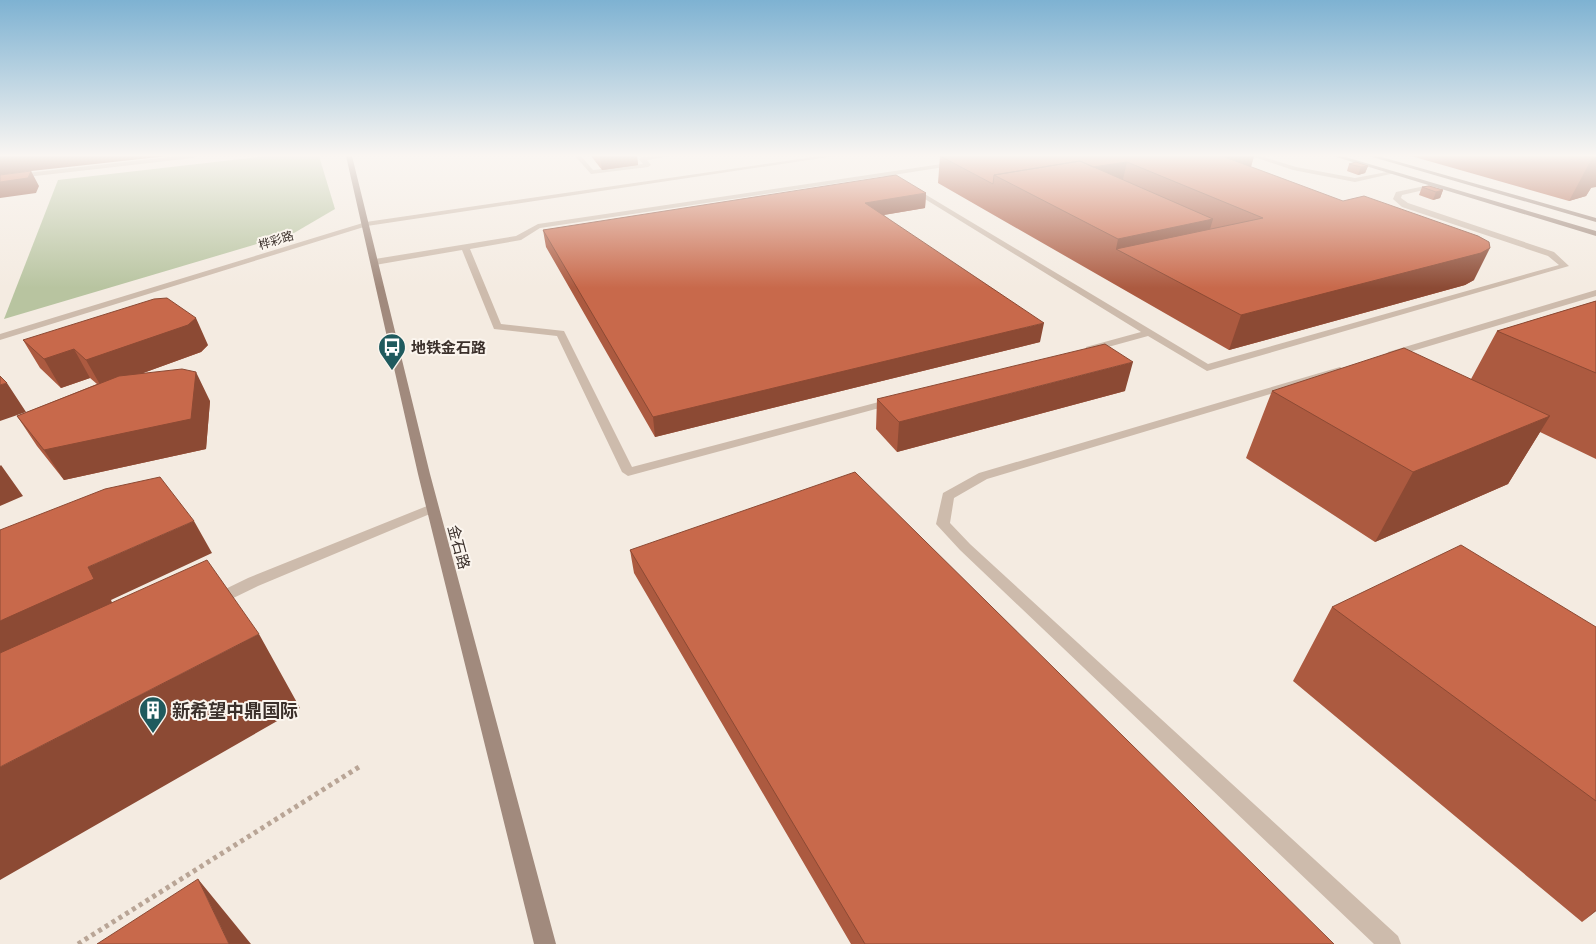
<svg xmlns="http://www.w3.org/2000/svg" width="1596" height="944" font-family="Poppins,'Noto Sans SC',sans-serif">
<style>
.green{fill:#b8c4a0}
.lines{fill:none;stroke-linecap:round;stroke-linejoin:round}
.path{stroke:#b9a596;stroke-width:5;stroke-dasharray:4 4;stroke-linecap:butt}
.lane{fill:#cdbbac;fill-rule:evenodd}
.street{fill:#cdbbac;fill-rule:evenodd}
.secondary{fill:#a18a7d;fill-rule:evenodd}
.wall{fill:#ac5a40}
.shaded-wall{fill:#8c4a34}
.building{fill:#c8694b;stroke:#8c4a34}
.labels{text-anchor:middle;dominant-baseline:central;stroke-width:4;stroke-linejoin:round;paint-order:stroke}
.far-street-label{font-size:12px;fill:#3b302b;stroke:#fbf5ee}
.poi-label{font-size:15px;font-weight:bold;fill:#3b302b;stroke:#fbf5ee;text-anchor:start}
.street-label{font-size:15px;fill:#3b302b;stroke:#fbf5ee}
.near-poi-label{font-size:18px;font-weight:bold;fill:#3b302b;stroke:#fbf5ee;text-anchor:start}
</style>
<rect width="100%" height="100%" fill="#f4ebe1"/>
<path class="green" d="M 266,156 L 319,156 L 335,209 L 294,233 L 4,319 L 58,180 Z"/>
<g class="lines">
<path class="path" d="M 78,944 L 359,767"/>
<path class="lane" d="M 178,156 L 196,156 L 193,158 L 0,180 L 0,176 Z
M 575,156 L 581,156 L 593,170 L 643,164 L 639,159 L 642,157 L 671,156 L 647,160 L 651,165 L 648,167 L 591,174 Z
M 1251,156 L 1260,156 L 1296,167 L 1355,178 L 1392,171 L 1395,173 L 1355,182 L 1293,170 Z
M 955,162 L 957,163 L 957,165 L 893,175 L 897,178 L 894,180 L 885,176 L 540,228 L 521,240 L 470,249 L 501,324 L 564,331 L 632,467 L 894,398 L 900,401 L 898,403 L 628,476 L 622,472 L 557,336 L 494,329 L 462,250 L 375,265 L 371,262 L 375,259 L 516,236 L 538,224 Z
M 1435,184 L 1437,185 L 1437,187 L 1402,195 L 1401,198 L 1408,203 L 1554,252 L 1569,266 L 1207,371 L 1148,336 L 1090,352 L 1086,351 L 1086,347 L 1141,332 L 907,188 L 913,187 L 1208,364 L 1559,265 L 1548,256 L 1402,207 L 1393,199 L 1396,192 Z
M 432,504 L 439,508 L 437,511 L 258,586 L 221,604 L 216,605 L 211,604 L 209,600 L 211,596 L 248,578 Z"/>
<path class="street" d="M 820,156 L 835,156 L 367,226 L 0,340 L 0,334 L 366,222 Z
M 1596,290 L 1596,296 L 1396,356 L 1388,356 L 1387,354 L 1388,352 Z
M 1340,367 L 1345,370 L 1344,372 L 987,479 L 954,498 L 950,523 L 970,544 L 1398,936 L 1401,944 L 1374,944 L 960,550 L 936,524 L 943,493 L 979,473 Z"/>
<path class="secondary" d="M 346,156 L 352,156 L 430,474 L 556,944 L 534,944 L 418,474 Z
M 1333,156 L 1342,156 L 1596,231 L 1596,236 Z
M 1369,156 L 1378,156 L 1596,218 L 1596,222 Z"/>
</g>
<path class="wall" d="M 591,156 L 637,156 L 638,165 L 602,170 Z
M 940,156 L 1254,156 L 1251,167 L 1474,280 L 1465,285 L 1229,350 L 938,183 Z
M 1411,156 L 1596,156 L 1591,188 L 1586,196 L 1569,201 Z
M 1349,164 L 1368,166 L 1365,173 L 1358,175 L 1347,171 Z
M 1422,187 L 1443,190 L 1440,198 L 1433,200 L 1419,195 Z
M 926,193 L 925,208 L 884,215 L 1040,342 L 655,437 L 546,247 L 543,230 Z
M 1596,301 L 1596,459 L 1540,432 L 1508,484 L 1375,542 L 1246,458 L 1272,391 L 1471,379 L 1497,331 Z
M 23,340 L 208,345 L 201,352 L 143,373 L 210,401 L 206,449 L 64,480 L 37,446 L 17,416 L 97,384 L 90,378 L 61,388 L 40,368 Z
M 1125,391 L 897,452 L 876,429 L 877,399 Z
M 630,550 L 1334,944 L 851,944 L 634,573 Z
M 1332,607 L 1596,627 L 1596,911 L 1582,922 L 1293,681 Z"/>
<path class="shaded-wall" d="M 0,156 L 168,156 L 31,171 L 39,186 L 36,193 L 0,198 L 0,182 L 31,171 L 0,175 Z
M 600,156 L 637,156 L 638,165 L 602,170 Z
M 1222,156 L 1254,156 L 1248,176 Z
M 1596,156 L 1596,187 L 1591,188 L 1586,196 L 1569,201 L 1592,158 Z
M 1127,162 L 1121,188 L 1006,182 Z
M 1368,166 L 1365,173 L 1358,175 L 1361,167 Z
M 1443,190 L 1440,198 L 1433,200 L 1436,192 Z
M 926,193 L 925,208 L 865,218 L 865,203 Z
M 1213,219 L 1201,260 L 1116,249 L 1118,239 Z
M 1490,248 L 1474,280 L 1465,285 L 1229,350 L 1241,315 Z
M 196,318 L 208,345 L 201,352 L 102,388 L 86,360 Z
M 1044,323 L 1040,342 L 655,437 L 653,417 Z
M 74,349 L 90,378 L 61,388 L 44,359 Z
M 1133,362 L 1125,391 L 897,452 L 899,422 Z
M 196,372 L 210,401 L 206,449 L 64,480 L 44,450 Z
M 7,383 L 26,412 L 0,421 L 0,385 Z
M 1550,416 L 1508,484 L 1375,542 L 1413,472 Z
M 1,465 L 23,496 L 0,506 L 0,466 Z
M 194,521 L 212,553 L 111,600 L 116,612 L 0,666 L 0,621 L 88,567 Z
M 259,634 L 300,708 L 0,880 L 0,767 Z
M 198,879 L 251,944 L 229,944 Z
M 1596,910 L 1596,911 L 1582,922 Z"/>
<path class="building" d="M 940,156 L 1225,156 L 1222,156 L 1343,201 L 1364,196 L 1478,236 L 1489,242 L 1490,248 L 1481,253 L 1241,315 L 1116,249 L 1263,218 L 1127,162 L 1093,167 L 1080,161 L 994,175 L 993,184 Z
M 1583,156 L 1596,156 L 1596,157 L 1592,158 Z
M 1080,161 L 1213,219 L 1118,239 L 994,175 Z
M 1356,162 L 1368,166 L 1361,167 L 1349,164 Z
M 31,171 L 28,178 L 0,182 L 0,175 Z
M 896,175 L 926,193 L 865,203 L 1044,323 L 653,417 L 543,230 Z
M 1429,186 L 1443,190 L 1436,192 L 1422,187 Z
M 167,298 L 196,318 L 188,325 L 86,360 L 74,349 L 44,359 L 23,340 L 154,299 Z
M 1596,301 L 1596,373 L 1497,331 Z
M 1105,344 L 1133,362 L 899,422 L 877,399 Z
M 1404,348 L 1550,416 L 1413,472 L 1272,391 Z
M 182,369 L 196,372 L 191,419 L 44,450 L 17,416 L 119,376 Z
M 0,376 L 7,383 L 0,385 Z
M 855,472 L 1334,944 L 865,944 L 630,550 Z
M 160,477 L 194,521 L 88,567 L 94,579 L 0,621 L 0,530 L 105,489 Z
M 1461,545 L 1596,627 L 1596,801 L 1332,607 Z
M 207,560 L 259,634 L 0,767 L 0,653 Z
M 198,879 L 229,944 L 97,944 Z"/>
<linearGradient id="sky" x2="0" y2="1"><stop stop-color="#7eb2d2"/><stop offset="0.54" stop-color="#faf6f2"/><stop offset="1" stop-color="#faf6f2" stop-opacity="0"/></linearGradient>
<rect width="1596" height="288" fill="url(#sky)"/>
<defs>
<g id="bus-pin" transform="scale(1.4375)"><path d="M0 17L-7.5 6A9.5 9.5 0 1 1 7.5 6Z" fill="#1f5a5e" stroke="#fbf5ee"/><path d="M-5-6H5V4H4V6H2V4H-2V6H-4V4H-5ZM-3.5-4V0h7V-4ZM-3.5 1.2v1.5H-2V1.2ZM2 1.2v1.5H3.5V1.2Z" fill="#fff"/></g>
<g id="building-pin" transform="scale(1.4375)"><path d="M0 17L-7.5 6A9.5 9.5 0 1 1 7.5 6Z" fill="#1f5a5e" stroke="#fbf5ee"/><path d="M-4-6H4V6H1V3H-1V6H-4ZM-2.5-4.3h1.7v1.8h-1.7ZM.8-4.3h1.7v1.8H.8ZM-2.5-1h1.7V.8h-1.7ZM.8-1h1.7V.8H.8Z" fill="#fff"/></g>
</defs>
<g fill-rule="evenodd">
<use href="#bus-pin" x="392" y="347"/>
<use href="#building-pin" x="153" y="710"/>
</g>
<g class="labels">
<g class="far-street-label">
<text transform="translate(276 240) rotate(-17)">桦彩路</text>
</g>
<g class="poi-label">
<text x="411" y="347">地铁金石路</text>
</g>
<g class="street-label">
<text transform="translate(459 547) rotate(75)">金石路</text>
</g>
<g class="near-poi-label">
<text x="172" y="710">新希望中鼎国际</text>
</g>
</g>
</svg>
